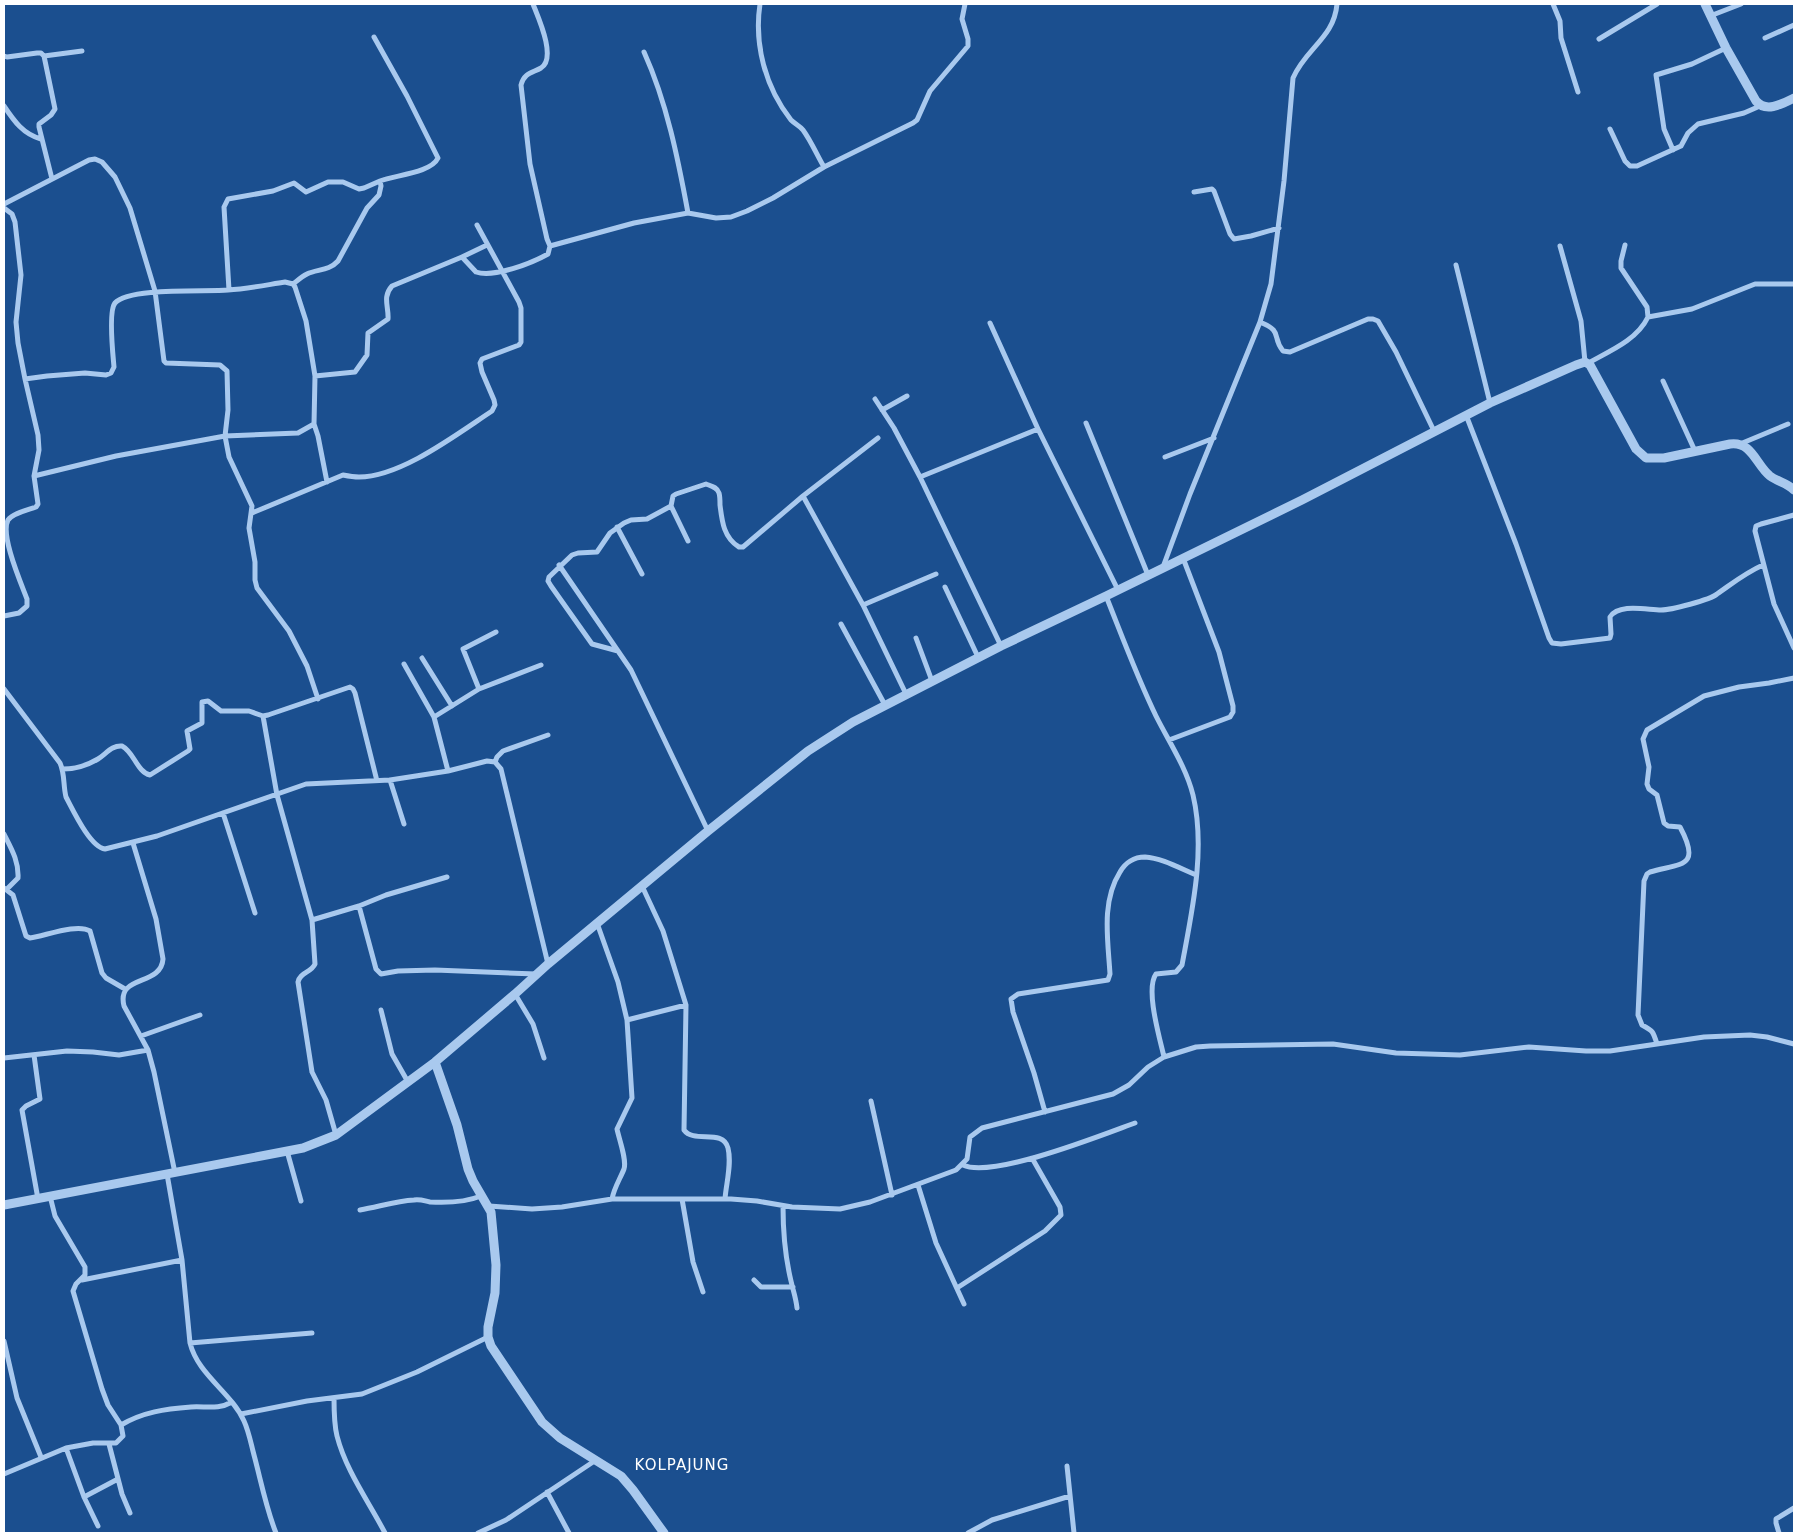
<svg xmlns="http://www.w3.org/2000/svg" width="1798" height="1537" font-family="'DejaVu Sans',sans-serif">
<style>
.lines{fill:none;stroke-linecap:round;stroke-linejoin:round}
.minor{stroke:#a9c9ee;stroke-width:5}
.tertiary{stroke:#a9c9ee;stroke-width:9}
.labels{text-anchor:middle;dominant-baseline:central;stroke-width:4.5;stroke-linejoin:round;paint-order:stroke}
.quarter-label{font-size:15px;letter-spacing:1px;fill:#fff;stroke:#1b4f8f}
</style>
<rect width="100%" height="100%" fill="#1b4f8f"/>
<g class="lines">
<path class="minor" d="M 760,4 C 754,44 765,87 791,120 C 795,124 800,126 803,130 C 811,141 817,155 824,167
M 1553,4 L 1560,21 L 1561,38 L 1578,92
M 1710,16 L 1741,4
M 1765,38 L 1794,25
M 1599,39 L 1657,4
M 644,52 C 667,103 678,159 688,213
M 4,56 L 7,57 L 37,53 L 41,53 L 44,56 L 55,109 L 51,115 L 39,124 L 39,127 L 52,179
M 44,56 L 82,51
M 4,106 C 14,121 23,134 41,139
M 1610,129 L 1625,161 L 1630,166 L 1637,166 L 1681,146 L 1688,133 L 1698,124 L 1744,113 L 1760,106
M 1673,150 L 1664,129 L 1656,75 L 1692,64 L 1726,48
M 1194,192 L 1212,189 L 1214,191 L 1230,234 L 1234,239 L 1251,236 L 1279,228
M 4,204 L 89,160 L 95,159 L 102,162 L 115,177 L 130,208 L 155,291 L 164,361 L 166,363 L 220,365 L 227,371 L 228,410 L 225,436 L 229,457 L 252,506 L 249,528 L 255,562 L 255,580 L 257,588 L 289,631 L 307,666 L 318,699
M 4,208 L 12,214 L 15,222 L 21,275 L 16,322 L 18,343 L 25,379 L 38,435 L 39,450 L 34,476 L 38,504 L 36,507 C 28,510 13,513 8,520 C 0,535 21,583 27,599 L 27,606 L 19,613 L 4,616
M 550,246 L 634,223 L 688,213 L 716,218 L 731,217 L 747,211 L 773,198 L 824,167 L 913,123 L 917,120 L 930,91 L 968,46 L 968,39 L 962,19 L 965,4
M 1560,246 L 1581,321 L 1585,362
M 462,257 L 487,245
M 1456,265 L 1490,403
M 293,284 C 297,281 301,277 307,274 C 317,269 329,271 338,261 L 367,208 L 379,195 L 381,186 L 380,181 C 395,175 431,173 438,158 L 407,96 L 374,37
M 229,290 L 224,207 L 228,199 L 273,191 L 294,183 L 306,192 L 328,182 L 343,182 L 359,189 L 364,188 L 380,181
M 1648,317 L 1692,309 L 1755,284 L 1794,284
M 1260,322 C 1284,332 1271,336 1283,351 L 1290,352 L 1368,319 L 1373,319 L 1378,321 L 1396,352 L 1434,431
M 990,323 L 1038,429 L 1118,590
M 1588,363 C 1610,351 1637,340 1648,317 L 1647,307 L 1621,268 L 1621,261 L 1625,245
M 25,379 L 47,376 L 85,373 L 106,375 L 111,373 L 114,367 C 113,355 108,311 115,303 C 129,287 206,292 228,290 C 247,289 266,285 285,282 L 293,284 L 295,287 L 306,321 L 315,376 L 355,372 L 367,355 L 368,333 L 388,319 C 389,307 382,297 392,286 L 462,257 L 476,272 C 494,278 532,263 548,254 L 550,246 L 547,239 L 530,164 L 521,85 C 524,73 532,73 541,68 C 557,58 538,17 533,4
M 1663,381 L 1695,451
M 875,399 L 894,428 L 920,477 L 1001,646
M 882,410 L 907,396
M 1466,415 L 1516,544 L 1549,638 L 1552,643 L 1561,644 L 1610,638 L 1611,634 L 1610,617 C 1619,603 1647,610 1661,610 C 1671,610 1710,600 1717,594 C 1733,583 1745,573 1763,565
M 1086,423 L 1148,575
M 314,424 L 318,436 L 327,482
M 1740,444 L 1788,424
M 1165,457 L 1214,438
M 34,476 L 116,456 L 225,436 L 298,433 L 314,424 L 315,376
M 920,477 L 1038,429
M 803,496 L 863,605 L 906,694
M 671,506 L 688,541
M 252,513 L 343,475 C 348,476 354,477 359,477 C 401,477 457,434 492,411 L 495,405 L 494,400 L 482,372 L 480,363 L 482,359 L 519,345 L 521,342 L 521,308 L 519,302 L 477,225
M 1794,515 L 1761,524 L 1756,526 L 1755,531 L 1774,604 L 1794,648
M 617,527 L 642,574
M 559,565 L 618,651
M 1163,567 L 1190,494 L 1260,322 L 1271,284 L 1284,181 L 1293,78 C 1306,48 1334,38 1337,4
M 945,587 L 978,657
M 1106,596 C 1122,636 1137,677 1156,716 C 1169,742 1186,767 1193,795 C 1206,850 1192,911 1182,965 L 1176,972 L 1156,974 C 1145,989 1160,1039 1164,1057
M 863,605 L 936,574
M 841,624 L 885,705
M 916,638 L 932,681
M 422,658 L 452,706
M 404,664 L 434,717 L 448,771
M 4,689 L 60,763 C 65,774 63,785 66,797 C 73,810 90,847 105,849 L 157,836 L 306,784 L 390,780 L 448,771 L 487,761 L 495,762 L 501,769 L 548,964
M 479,689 L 463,649 L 496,632
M 263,716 L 277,795 L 312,920 L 315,964 C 311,973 300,972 298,982 L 312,1072 L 326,1100 L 336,1135
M 434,717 L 479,689 L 541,665
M 1169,740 L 1230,717 L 1233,712 L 1233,706 L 1219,652 L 1183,558
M 495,762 L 497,757 L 503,751 L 548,735
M 63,769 C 75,769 88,765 98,759 C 106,754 112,745 122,746 C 134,752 137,772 150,775 L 188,751 L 190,749 L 187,731 L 202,723 L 202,702 L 208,701 L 221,711 L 249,711 L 263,716 L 268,715 L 350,687 L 353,689 L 355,693 L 377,781
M 390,780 L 404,824
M 223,813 L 255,913
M 708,831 L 631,670 L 618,651 L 592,644 L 551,586 L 548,581 L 549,577 L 572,555 L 578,553 L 597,552 L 610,533 L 624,523 L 631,520 L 647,519 L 671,506 L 673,496 L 676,494 L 706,484 C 711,486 717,487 719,493 C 720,496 720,501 720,505 C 722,522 724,538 739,547 L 743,547 L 803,496 L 878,438
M 4,834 C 11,848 19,861 18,878 L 7,889
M 133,843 L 156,919 L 163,959 C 161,987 116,974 124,1006 L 148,1050 L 154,1072 L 175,1173
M 642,886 L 663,931 L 686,1005 L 684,1130 C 694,1144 723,1128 728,1148 C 732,1164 726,1184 725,1199
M 4,888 L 13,895 L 26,936 L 30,938 C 45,936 77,923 90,931 L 102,973 L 106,978 L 125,989
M 359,906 L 386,895 L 447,877
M 312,920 L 359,906 L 376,969 L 381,974 L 398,971 L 435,970 L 536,974
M 597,923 L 618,982 L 627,1020 L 632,1098 L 617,1129 C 619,1139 627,1160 624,1169 C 620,1179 614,1188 612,1199
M 515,994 L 533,1024 L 544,1058
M 381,1010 L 392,1054 L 408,1082
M 627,1020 L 686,1005
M 141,1036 L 200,1015
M 1657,1044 C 1653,1031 1653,1031 1642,1025 L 1638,1015 L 1644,881 L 1647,874 L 1650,872 C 1681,863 1702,868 1680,827 L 1668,826 L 1664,823 L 1657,795 L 1649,789 L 1647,784 L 1649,767 L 1643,739 L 1647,730 L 1704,696 L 1739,687 L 1769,683 L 1794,678
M 34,1055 L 40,1099 L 26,1106 L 22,1110 L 38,1199
M 4,1058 L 67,1051 L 93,1052 L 119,1055 L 148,1050
M 871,1101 L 892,1195
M 1045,1112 L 1034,1073 L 1013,1012 L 1011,999 L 1018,994 L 1108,980 L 1110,974 C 1108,940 1101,902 1120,872 C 1125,863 1134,857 1145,857 C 1162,858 1181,869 1196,875
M 287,1151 L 301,1201
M 963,1165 C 992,1179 1102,1135 1135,1123
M 167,1174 L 182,1260 L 190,1343 C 198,1375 231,1392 244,1421 C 249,1432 251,1444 254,1455 C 261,1481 266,1508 276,1533
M 918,1185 L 936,1243 L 964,1304
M 682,1199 L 693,1262 L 703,1292
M 489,1206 L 532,1209 L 562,1207 L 612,1199 L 731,1199 L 757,1201 L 792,1207 L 840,1209 L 870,1202 L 956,1170 L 967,1159 L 970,1137 L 982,1128 L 1113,1094 L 1129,1085 L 1148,1067 L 1164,1057 L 1196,1047 L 1210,1046 L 1333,1044 L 1396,1053 L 1460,1055 L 1529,1047 L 1586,1051 L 1610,1051 L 1704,1037 L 1750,1035 L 1767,1037 L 1794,1044
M 783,1206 C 783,1231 785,1256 791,1281 C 793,1290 796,1298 797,1308
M 360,1210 C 378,1207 396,1201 414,1200 C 420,1199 425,1201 430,1202 C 447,1203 466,1202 481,1196
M 82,1280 L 182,1260
M 754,1280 L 761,1287 L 793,1287
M 957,1288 L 1045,1231 L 1061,1215 L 1060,1207 L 1032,1158
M 4,1341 L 17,1398 L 41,1457
M 190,1343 L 312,1333
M 334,1398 C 334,1411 334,1424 337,1436 C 346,1471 369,1502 385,1533
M 241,1414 L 307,1401 L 362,1394 L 417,1372 L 488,1337
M 121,1425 C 143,1412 165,1409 191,1407 C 206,1406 218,1410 232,1402
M 109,1444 L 122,1494 L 130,1513
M 66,1448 L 84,1497 L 98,1526
M 1067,1466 L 1074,1533
M 4,1474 L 66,1448 L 93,1443 L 116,1443 L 123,1436 L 121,1425 L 108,1405 L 102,1389 L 73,1291 L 76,1284 L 85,1275 L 85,1267 L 55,1216 L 50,1196
M 547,1492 L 569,1533
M 84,1497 L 118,1479
M 478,1533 L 506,1520 L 596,1460
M 968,1533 L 992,1520 L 1070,1496
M 1779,1533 L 1776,1523 L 1776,1519 L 1794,1508"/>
<path class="tertiary" d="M 1705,4 L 1726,48 L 1756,101 C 1766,113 1782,104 1794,98
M 435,1062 L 457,1125 L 468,1169 L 473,1181 L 491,1212 L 496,1265 L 495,1293 L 488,1327 L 488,1337 L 491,1346 L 542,1422 L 560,1438 L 621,1476 L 633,1490 L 664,1533
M 4,1205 L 303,1148 L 336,1135 L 435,1062 L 515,994 L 548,964 L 708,831 L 808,751 L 853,722 L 1001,646 L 1106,596 L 1302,500 L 1490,403 L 1576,365 L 1585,362 L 1590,365 L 1636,449 L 1646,458 L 1664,458 L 1730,444 C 1752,441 1756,465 1770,476 C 1778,482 1787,483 1794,490"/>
</g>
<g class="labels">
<g class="quarter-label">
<text x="682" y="1465">KOLPAJUNG</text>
</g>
</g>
<rect width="1798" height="1537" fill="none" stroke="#ffffff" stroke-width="10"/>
</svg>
